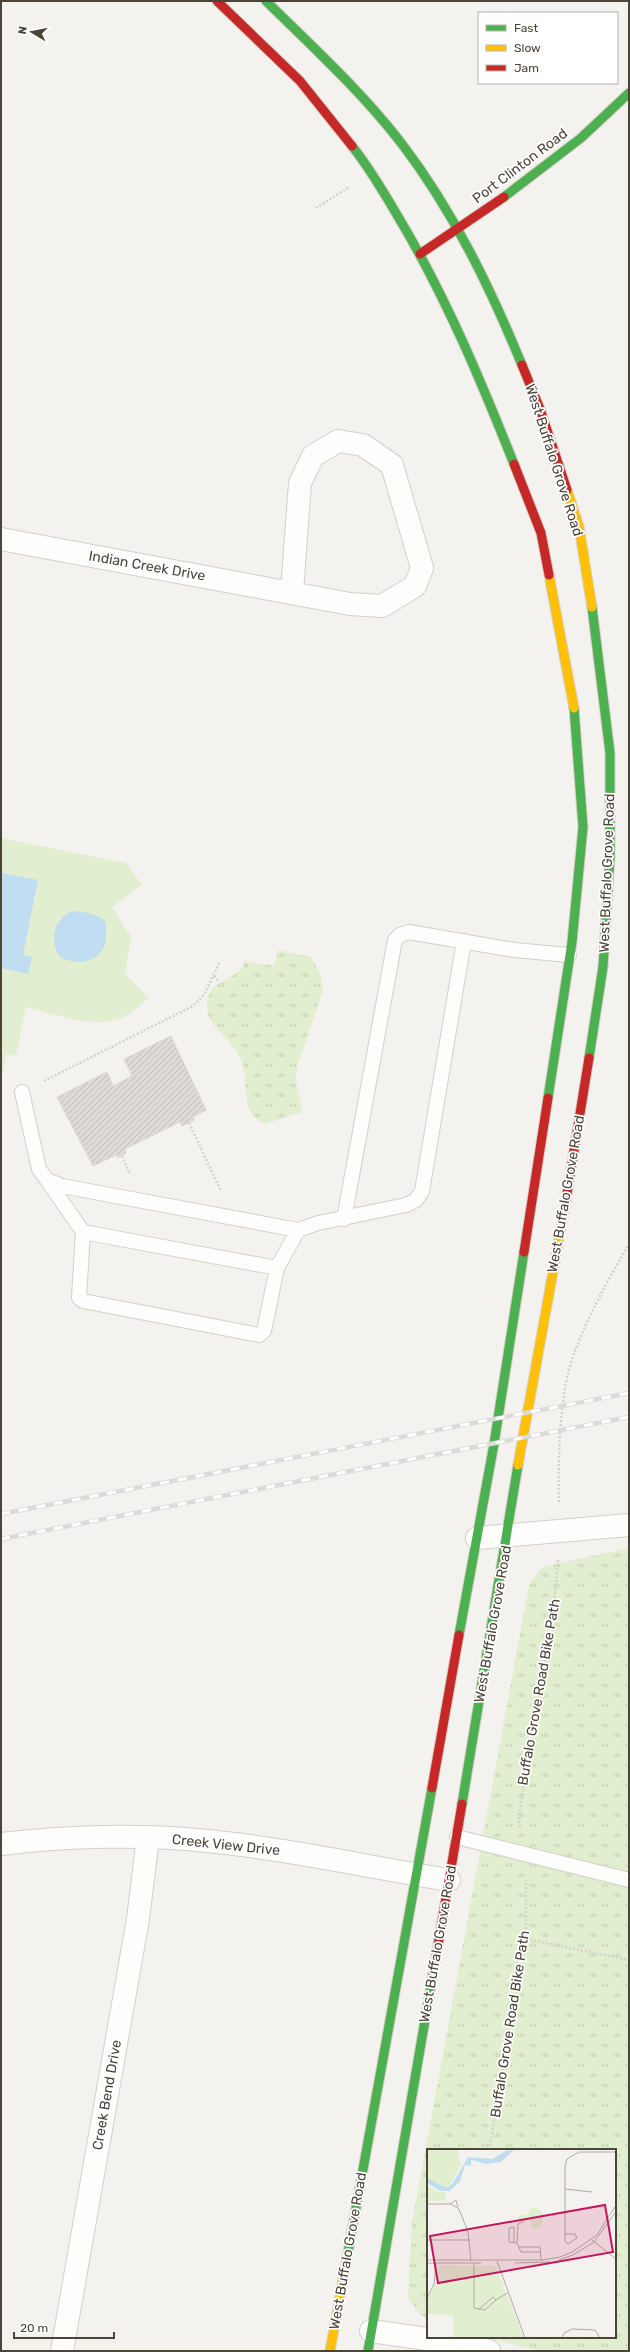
<svg xmlns="http://www.w3.org/2000/svg" width="630" height="2352" font-family="Rubik,sans-serif">
<style>
.park{fill:url(#park-tufts)}
.pitch{fill:#e1eecf}
.water{fill:#c0ddf1}
.building{fill:url(#building-hatch);stroke:#dcd9d4}
.lines{fill:none;stroke-linecap:round;stroke-linejoin:round}
.lane-casing{stroke:#d2d0cb;stroke-width:16}
.street-casing{stroke:#d2d0cb;stroke-width:24}
.fast-casing{stroke:#d3cfc5;stroke-width:11}
.slow-casing{stroke:#d3cfc5;stroke-width:11}
.jam-casing{stroke:#d3cfc5;stroke-width:11}
.path{stroke:#d3d2cc;stroke-width:2.5;stroke-dasharray:2 2;stroke-linecap:butt}
.lane{stroke:#fdfdfc;stroke-width:14}
.street{stroke:#fdfdfc;stroke-width:22}
.fast{stroke:#4caf50;stroke-width:9}
.slow{stroke:#ffc107;stroke-width:9}
.jam{stroke:#c62828;stroke-width:9}
.rail-casing{stroke:#dbdbda;stroke-width:4.5}
.rail{stroke:#fff;stroke-width:3;stroke-dasharray:9;stroke-linecap:butt}
.labels{text-anchor:middle;dominant-baseline:central;stroke-width:3.5;stroke-linejoin:round;paint-order:stroke}
.street-label{font-size:14px;fill:#4b4439;stroke:#fff}
.inset-road{fill:none;stroke:#b0aca6;stroke-width:1}
.view{fill:#c2185b;fill-opacity:0.15;stroke:#c2185b;stroke-width:2}
.inset-edge{fill:none;stroke:#4b4439;stroke-width:2}
</style>
<defs>
<pattern id="park-tufts" width="24" height="20" patternUnits="userSpaceOnUse"><rect width="24" height="20" fill="#e1eecf"/><path d="M3 7l-1-3M5 7V3M7 7l1-3M15 17l-1-3M17 17v-4M19 17l1-3" fill="none" stroke="#c3cdb2"/></pattern>
<pattern id="building-hatch" width="6" height="6" patternUnits="userSpaceOnUse"><rect width="6" height="6" fill="#dedbd6"/><path d="M-1 1l2-2M0 6l6-6M5 7l2-2" fill="none" stroke="#c0bdb8"/></pattern>
</defs>
<rect width="100%" height="100%" fill="#f4f2ee"/>
<path class="park" d="M 278,950 L 311,957 L 321,975 L 323,990 L 297,1067 L 296,1081 L 302,1112 L 265,1124 C 237,1112 251,1080 240,1057 C 232,1039 203,1024 207,1001 C 212,976 240,981 245,961 L 274,966 Z
M 629,1548 L 629,2351 L 539,2351 L 484,2337 L 615,2337 L 615,2150 L 428,2150 L 428,2319 L 420,2315 L 408,2297 L 412,2223 L 529,1585 L 542,1567 Z"/>
<path class="pitch" d="M 1,838 L 126,863 L 142,885 L 112,907 L 131,937 L 125,974 L 149,998 C 141,1004 130,1015 121,1018 C 94,1029 53,1014 26,1007 L 16,1056 L 6,1054 L 3,1072 L 1,1072 Z"/>
<path class="water" d="M 1,873 L 38,880 L 23,955 L 32,957 L 28,974 L 1,968 Z
M 72,911 C 83,912 97,913 106,922 C 106,930 107,939 104,947 C 96,964 74,965 60,957 C 49,940 54,919 72,911 Z"/>
<path class="building" d="M 171,1036 L 206,1110 L 193,1117 L 195,1120 L 182,1126 L 180,1122 L 125,1149 L 126,1153 L 118,1158 L 116,1155 L 93,1166 L 57,1097 L 107,1072 L 113,1086 L 132,1076 L 124,1059 Z"/>
<g class="lines">
<g class="lane-casing">
<path id="lane" d="M 22,1092 L 39,1169 L 47,1180 L 62,1186 L 298,1230
M 47,1180 L 83,1232
M 344,1219 L 395,940 L 400,935 L 409,932 L 514,950 L 569,955
M 277,1268 L 83,1232 L 79,1298 L 83,1301 L 259,1335 L 264,1331 L 277,1268 L 298,1230 L 318,1223 L 406,1205 L 416,1200 L 422,1191 L 464,941
M 457,1837 L 629,1880"/>
</g>
<g class="street-casing">
<path id="street" d="M 1,539 L 350,604 L 382,606 L 415,586 L 422,568 L 392,465 L 363,445 L 338,441 L 313,456 L 300,483 L 292,592
M 477,1538 L 629,1525
M 1,1844 C 66,1836 142,1834 207,1841 C 288,1849 368,1867 449,1880
M 371,2331 L 454,2343 L 489,2351
M 62,2351 L 138,1919 L 148,1838"/>
</g>
<g class="fast-casing">
<path id="fast" d="M 266,1 C 313,47 362,92 402,144 C 453,211 490,287 522,365
M 352,146 C 372,171 387,198 403,225 C 448,302 481,381 514,464
M 504,197 L 581,138 L 629,93
M 589,1058 L 603,967 L 610,857 L 610,753 L 592,607
M 548,1098 L 572,942 L 583,827 L 574,708
M 459,1635 L 494,1444 L 524,1252
M 462,1804 L 518,1465
M 347,2258 L 432,1788
M 368,2351 L 433,1974"/>
</g>
<g class="slow-casing">
<path id="slow" d="M 567,490 L 579,527 L 592,607
M 549,575 L 574,708
M 518,1465 L 566,1200
M 330,2351 L 347,2258"/>
</g>
<g class="jam-casing">
<path id="jam" d="M 217,1 L 300,81 L 352,146
M 420,254 L 504,197
M 522,365 L 540,409 L 567,490
M 514,464 L 541,533 L 549,575
M 566,1200 L 589,1058
M 524,1252 L 548,1098
M 432,1788 L 459,1635
M 433,1974 L 462,1804"/>
</g>
<path class="path" d="M 316,208 L 349,187
M 214,976 L 219,981
M 44,1081 L 193,1006 L 204,995 L 220,961
M 189,1123 L 221,1191
M 122,1156 L 130,1174
M 559,1502 C 558,1459 559,1390 575,1351 C 589,1314 609,1278 629,1244
M 520,1827 L 519,1820 C 529,1733 552,1647 558,1559
M 526,1939 L 629,1960
M 489,2150 L 526,1939 L 526,1880"/>
<use href="#lane" class="lane"/>
<use href="#street" class="street"/>
<use href="#fast" class="fast"/>
<use href="#slow" class="slow"/>
<use href="#jam" class="jam"/>
<g class="rail-casing">
<path id="rail" d="M 1,1514 L 629,1393
M 1,1539 L 629,1417"/>
</g>
<use href="#rail" class="rail"/>
</g>
<g class="labels">
<g class="street-label">
<text transform="translate(520 166) rotate(-37)">Port Clinton Road</text>
<text transform="translate(554 460) rotate(72)">West Buffalo Grove Road</text>
<text transform="translate(147 566) rotate(10)">Indian Creek Drive</text>
<text transform="translate(607 873) rotate(-88)">West Buffalo Grove Road</text>
<text transform="translate(566 1194) rotate(-80)">West Buffalo Grove Road</text>
<text transform="translate(493 1624) rotate(-80)">West Buffalo Grove Road</text>
<text transform="translate(539 1692) rotate(-80)">Buffalo Grove Road Bike Path</text>
<text transform="translate(226 1845) rotate(6)">Creek View Drive</text>
<text transform="translate(438 1944) rotate(-80)">West Buffalo Grove Road</text>
<text transform="translate(510 2024) rotate(-81)">Buffalo Grove Road Bike Path</text>
<text transform="translate(107 2095) rotate(-80)">Creek Bend Drive</text>
<text transform="translate(348 2251) rotate(-80)">West Buffalo Grove Road</text>
</g>
</g>
<g transform="translate(427 2149)">
<rect width="189" height="189" fill="#f4f2ee"/>
<path d="M 0,0 L 31,0 L 34,16 L 20,41 L 15,41 L 0,30 Z" fill="#e1eecf"/>
<path d="M 0,36 L 9,42 L 19,44 L 18,52 L 0,52 ZM 12,116 L 68,117 L 97,189 L 26,189 L 26,167 L 0,165 L 0,150 L 9,133 Z" fill="#e1eecf"/>
<path d="M 107,58 L 111,59 L 116,65 L 115,77 L 106,80 L 103,71 L 91,70 L 91,66 L 101,66 L 102,61 ZM 29,140 L 36,142 L 35,160 L 18,153 L 19,146 ZM 65,167 L 67,175 L 63,181 L 58,186 L 49,184 L 48,168 Z" fill="#e1eecf"/>
<path d="M 82,0 L 88,0 L 74,13 L 59,15 L 44,11 L 44,17 L 38,16 L 33,32 L 23,42 L 13,42 L 0,34 L 0,29 L 20,39 L 26,34 L 41,8 L 65,10 Z" fill="#c0ddf1"/>
<path class="inset-road" d="M 138,40 L 165,43M 0,55 L 24,55 L 32,60 L 41,83 L 44,112M 23,55 L 29,51 L 31,58M 138,85 L 148,85 L 150,89 L 141,95 L 138,92 L 138,17 L 140,10 L 152,3 L 189,3M 0,91 L 43,91M 165,91 L 189,110M 87,93 L 87,78 L 82,79 L 82,93 L 90,94 L 94,103 L 114,103M 90,94 L 91,75 L 97,72M 92,98 L 113,98 L 114,111M 0,111 L 115,111 L 133,108 L 145,103 L 170,86 L 189,56M 132,111 L 146,106 L 167,93 L 188,64M 70,112 L 98,189M 0,114 L 54,114M 47,114 L 47,159 L 58,161 L 70,150 L 81,144M 88,114 L 122,113M 0,149 L 7,135 L 9,114M 51,161 L 66,148 L 69,151M 135,189 L 137,184 L 145,180 L 168,181 L 173,189"/>
<path class="view" d="M 178,56 L 186,103 L 11,134 L 3,87 Z"/>
<rect width="189" height="189" class="inset-edge"/>
</g>
<rect width="630" height="2352" fill="none" stroke="#4b4439" stroke-width="4"/>
<rect x="478" y="12" width="140" height="72" fill="#ffffff" stroke="#b7b4b0"/>
<rect x="486" y="25" width="20" height="6" fill="#4caf50" stroke="#b7b4b0"/>
<text x="514" y="32" font-size="12" fill="#4b4439">Fast</text>
<rect x="486" y="45" width="20" height="6" fill="#ffc107" stroke="#b7b4b0"/>
<text x="514" y="52" font-size="12" fill="#4b4439">Slow</text>
<rect x="486" y="65" width="20" height="6" fill="#c62828" stroke="#b7b4b0"/>
<text x="514" y="72" font-size="12" fill="#4b4439">Jam</text>
<g transform="translate(32 32) rotate(280)" stroke="#ffffff" stroke-width="3" paint-order="stroke">
<path d="M0-3L7 15L0 10L-7 15Z" fill="#4b4439"/>
<text y="-6" font-size="11" font-weight="bold" text-anchor="middle" fill="#4b4439">N</text>
</g>
<path d="M14 2332v6h100v-6" fill="none" stroke="#4b4439" stroke-width="2"/>
<text x="20" y="2332" font-size="12" fill="#4b4439" stroke="#ffffff" stroke-width="3" paint-order="stroke">20 m</text>
</svg>
